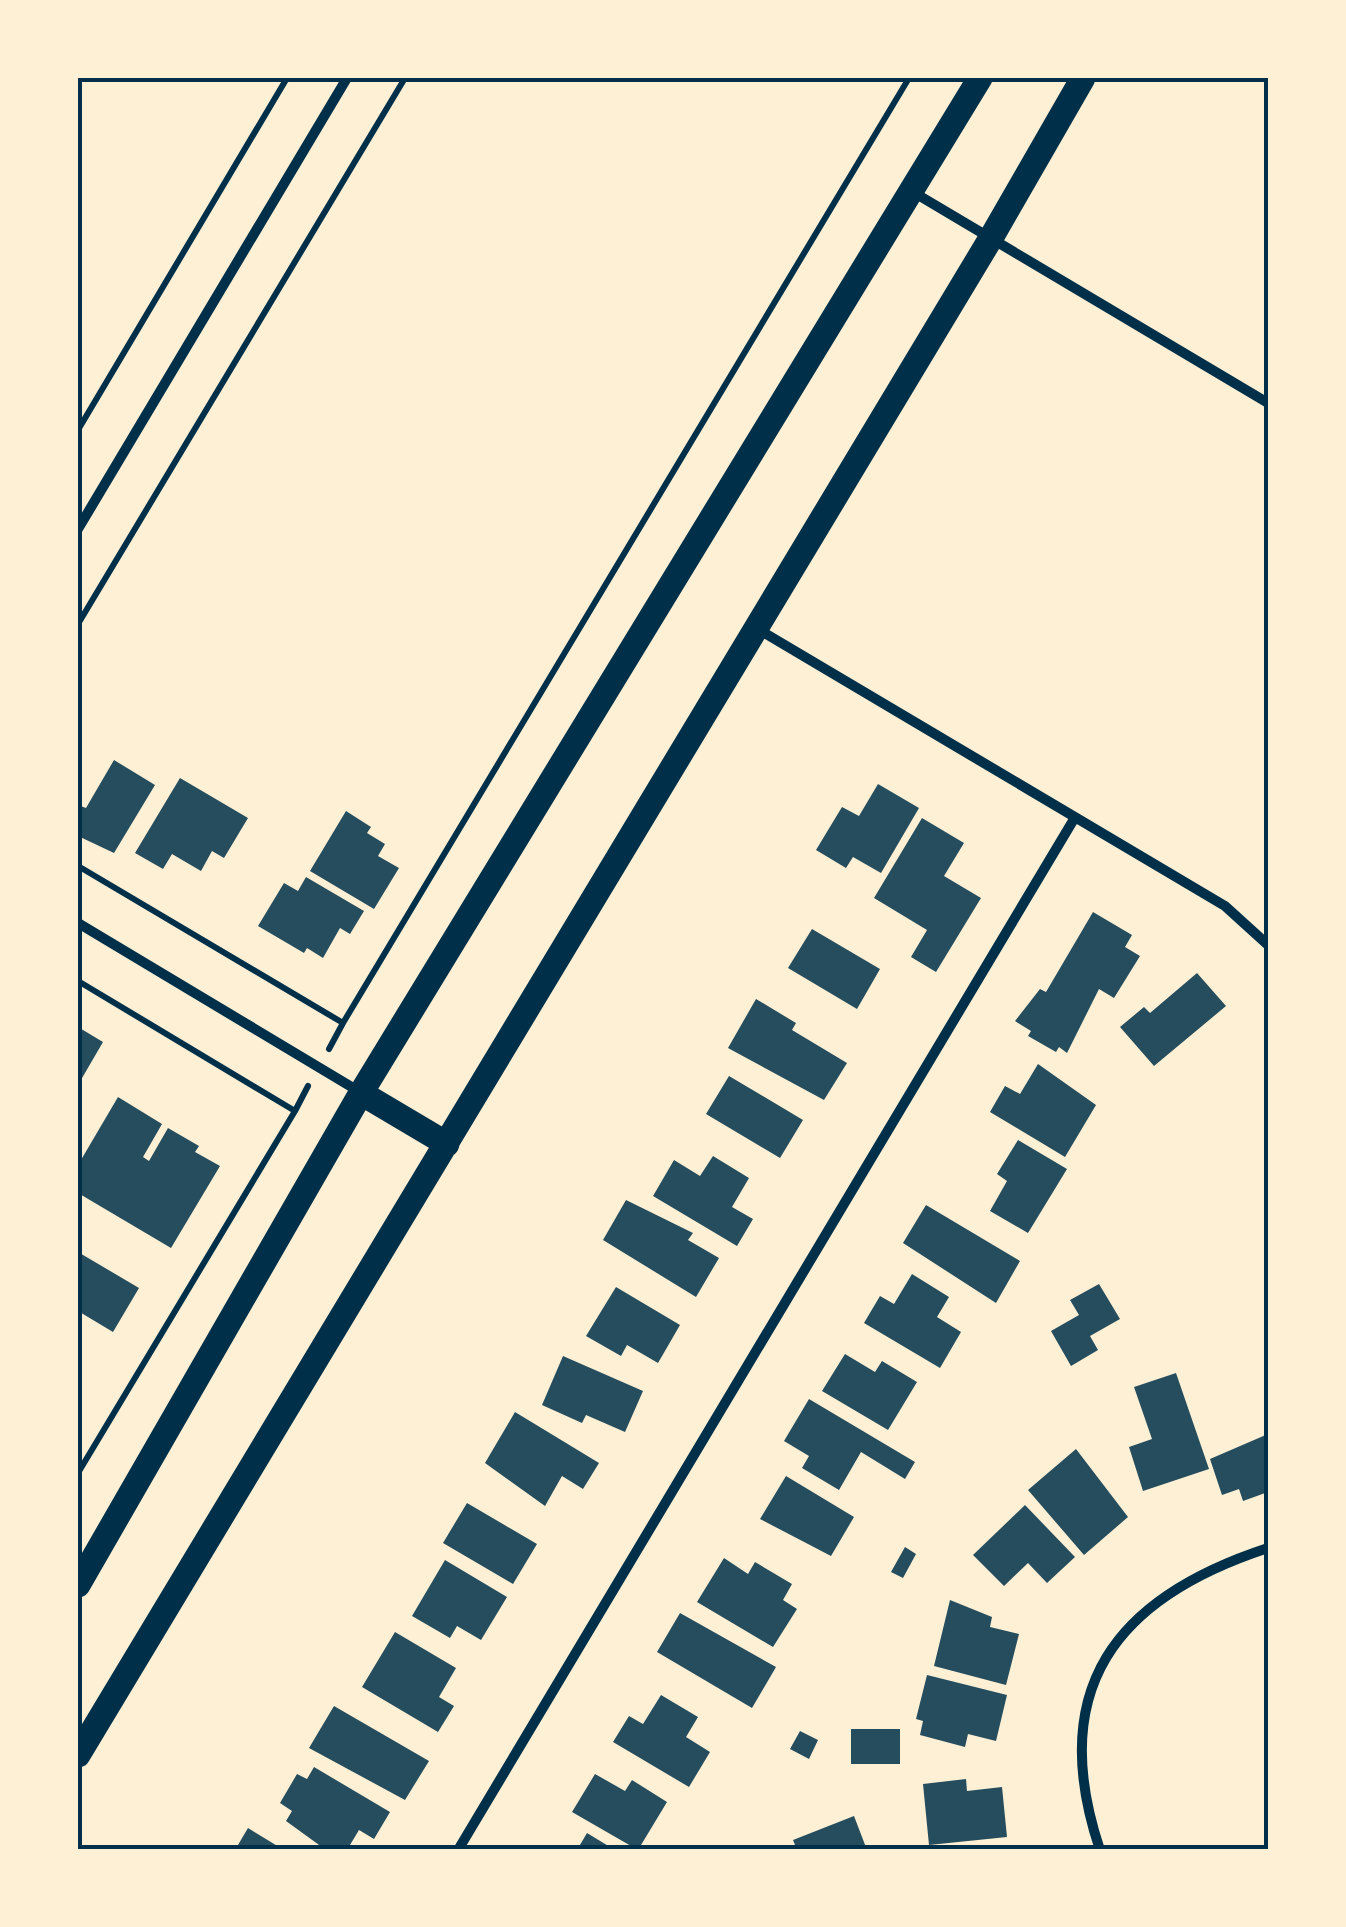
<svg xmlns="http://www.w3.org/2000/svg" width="1346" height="1927" font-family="'IBM Plex Sans',sans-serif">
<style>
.building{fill:#264d5e}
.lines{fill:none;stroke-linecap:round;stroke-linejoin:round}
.path{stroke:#003049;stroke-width:6}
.minor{stroke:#003049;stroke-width:10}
.primary{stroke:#003049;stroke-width:25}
.neatline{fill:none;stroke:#003049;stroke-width:4}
</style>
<rect width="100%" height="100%" fill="#fdf0d5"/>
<path class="building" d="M 114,760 L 155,785 L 114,853 L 78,836 L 78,805 L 86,808 Z
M 180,778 L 248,818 L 224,858 L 212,851 L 201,871 L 172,854 L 163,869 L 135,853 Z
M 878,784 L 919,808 L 881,873 L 853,857 L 846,868 L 816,850 L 842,807 L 859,816 Z
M 346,811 L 371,827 L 367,833 L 385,844 L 378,856 L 399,868 L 374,909 L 310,871 Z
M 922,818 L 964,843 L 944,876 L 981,898 L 936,972 L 911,957 L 927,930 L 874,898 Z
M 306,877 L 364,911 L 350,934 L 340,928 L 323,958 L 307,948 L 304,953 L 258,926 L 284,883 L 298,891 Z
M 1093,912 L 1132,935 L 1125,947 L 1140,956 L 1114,998 L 1099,989 L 1067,1053 L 1059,1047 L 1056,1052 L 1028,1036 L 1031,1031 L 1015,1021 L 1040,989 L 1046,992 Z
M 812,929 L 880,969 L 857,1009 L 788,968 Z
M 1197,973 L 1226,1006 L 1154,1066 L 1120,1027 L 1144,1007 L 1150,1013 Z
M 756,999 L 796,1023 L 792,1030 L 847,1063 L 824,1100 L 728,1048 Z
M 78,1027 L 103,1042 L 78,1085 Z
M 1038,1064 L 1096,1105 L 1065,1157 L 990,1112 L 1005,1086 L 1020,1094 Z
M 729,1076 L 803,1120 L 780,1158 L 706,1114 Z
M 118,1097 L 162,1124 L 143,1157 L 149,1161 L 168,1128 L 199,1146 L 195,1152 L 220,1166 L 171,1248 L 78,1193 L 78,1165 Z
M 1018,1140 L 1067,1169 L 1028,1233 L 990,1211 L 1007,1181 L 997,1174 Z
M 713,1156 L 749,1178 L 732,1207 L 753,1219 L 737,1246 L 653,1196 L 674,1160 L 700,1176 Z
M 626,1200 L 693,1233 L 688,1240 L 719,1258 L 696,1297 L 603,1240 Z
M 926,1205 L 1020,1261 L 996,1303 L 903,1243 Z
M 78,1252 L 139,1288 L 113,1332 L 78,1311 Z
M 912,1274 L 949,1297 L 937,1317 L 961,1332 L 940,1368 L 864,1323 L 880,1296 L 894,1304 Z
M 1099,1284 L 1120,1319 L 1090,1336 L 1098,1350 L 1071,1366 L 1051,1331 L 1079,1315 L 1070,1300 Z
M 616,1287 L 680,1325 L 658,1363 L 627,1345 L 621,1356 L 586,1336 Z
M 845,1354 L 875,1372 L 882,1361 L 917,1382 L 888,1430 L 822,1391 Z
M 563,1356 L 643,1391 L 625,1432 L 586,1415 L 582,1423 L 542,1405 Z
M 1176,1373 L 1209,1469 L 1143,1491 L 1129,1447 L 1152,1439 L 1134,1387 Z
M 809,1399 L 915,1462 L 905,1479 L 861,1452 L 839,1490 L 802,1468 L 809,1456 L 784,1441 Z
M 515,1412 L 599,1463 L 583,1489 L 562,1476 L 545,1506 L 485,1463 Z
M 1268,1434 L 1268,1492 L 1243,1501 L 1239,1489 L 1222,1495 L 1210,1459 Z
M 1076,1449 L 1128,1517 L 1084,1555 L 1028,1490 Z
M 786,1476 L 854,1517 L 831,1556 L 760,1519 Z
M 467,1503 L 537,1544 L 513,1584 L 443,1543 Z
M 1025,1505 L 1075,1557 L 1047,1583 L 1028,1563 L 1004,1586 L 973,1555 Z
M 905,1547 L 916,1554 L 903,1578 L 891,1572 Z
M 724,1558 L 748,1574 L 755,1562 L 792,1584 L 783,1600 L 797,1609 L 773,1647 L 697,1602 Z
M 445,1560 L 507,1597 L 481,1640 L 457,1626 L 450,1638 L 412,1616 Z
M 950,1600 L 992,1617 L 990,1627 L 1019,1634 L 1006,1685 L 934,1666 Z
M 680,1613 L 776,1667 L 752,1708 L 657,1652 Z
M 395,1632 L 456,1668 L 439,1697 L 454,1706 L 438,1732 L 362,1687 Z
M 927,1675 L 1007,1695 L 996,1741 L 968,1734 L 965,1747 L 920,1735 L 923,1721 L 916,1719 Z
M 661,1695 L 698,1717 L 686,1737 L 710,1752 L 689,1787 L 613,1742 L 629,1716 L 643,1724 Z
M 334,1706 L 429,1761 L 405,1800 L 309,1748 Z
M 851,1729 L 900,1729 L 900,1764 L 851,1764 Z
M 800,1731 L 818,1740 L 809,1759 L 790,1749 Z
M 314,1767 L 390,1812 L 374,1839 L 359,1830 L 347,1850 L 326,1850 L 286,1821 L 292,1811 L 280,1803 L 297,1774 L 307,1779 Z
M 595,1774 L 625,1791 L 632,1780 L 667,1802 L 638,1850 L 572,1812 Z
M 966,1779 L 967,1791 L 1002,1787 L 1007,1837 L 929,1845 L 923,1784 Z
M 854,1816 L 867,1850 L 797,1850 L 793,1840 Z
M 248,1828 L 284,1850 L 235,1850 Z
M 587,1833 L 615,1850 L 577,1850 Z"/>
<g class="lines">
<path class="path" d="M 78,430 L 287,78
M 78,624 L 405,78
M 78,866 L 343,1023 L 329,1049
M 78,981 L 295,1111 L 308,1086
M 343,1023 L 909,78
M 78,1473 L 295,1111"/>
<path class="minor" d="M 913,192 L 1268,403
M 78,529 L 347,78
M 756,628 L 1225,906 L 1268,945
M 78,923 L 360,1092
M 458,1850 L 1074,819
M 1100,1850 C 1046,1689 1115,1598 1268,1548"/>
<path class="primary" d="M 361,1093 L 447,1144
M 78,1585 L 361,1093 L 980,78
M 78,1755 L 991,238 L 1083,78"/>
</g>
<rect width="1346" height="1927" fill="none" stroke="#fdf0d5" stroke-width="160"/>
<rect x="80" y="80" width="1186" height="1767" class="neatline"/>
</svg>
